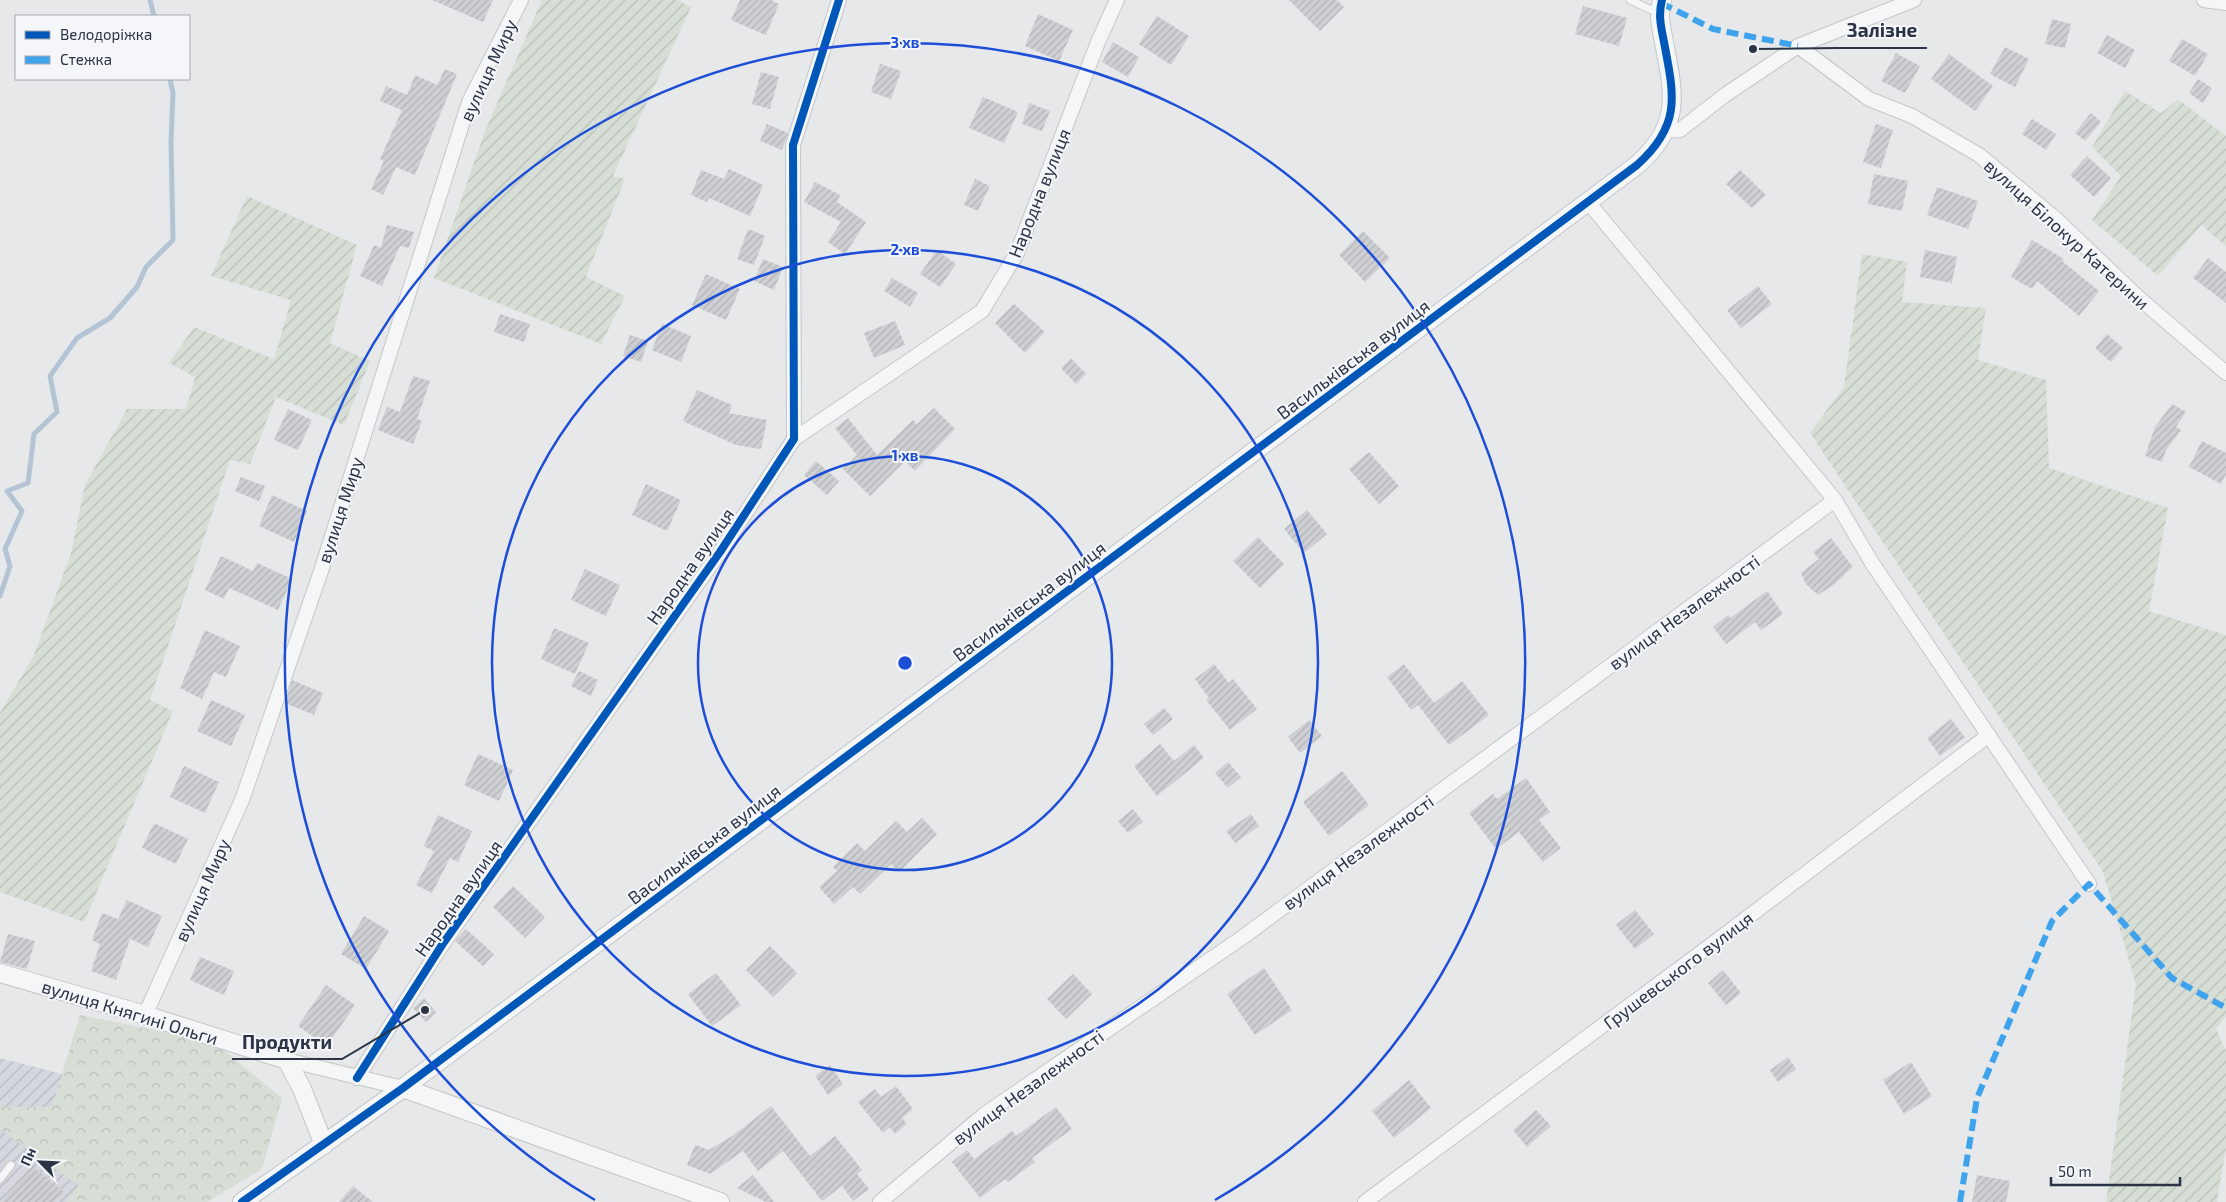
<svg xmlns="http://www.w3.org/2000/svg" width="2226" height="1202" font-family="'Exo 2',sans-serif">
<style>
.industrial{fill:url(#industrial-furrows)}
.forest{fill:url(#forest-crowns)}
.garden{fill:url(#garden-furrows)}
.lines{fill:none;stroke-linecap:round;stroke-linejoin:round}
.stream{stroke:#b4c4d5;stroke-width:5}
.building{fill:url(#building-hatch)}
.service-casing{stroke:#c4c6c8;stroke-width:9}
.minor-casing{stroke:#c4c6c8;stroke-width:16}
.tertiary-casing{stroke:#c4c6c8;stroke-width:20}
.service{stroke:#f5f6f7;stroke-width:7}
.minor{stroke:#f5f6f7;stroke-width:14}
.tertiary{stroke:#f5f6f7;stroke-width:18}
.quiet{stroke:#3ea3ec;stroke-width:6;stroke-dasharray:12 6;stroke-linecap:butt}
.cycleway-casing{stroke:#f4f6f9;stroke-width:11}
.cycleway{stroke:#0057b8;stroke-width:8}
.ring{fill:none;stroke:#1d4ed8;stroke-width:2.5}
.labels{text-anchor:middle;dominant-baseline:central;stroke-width:4;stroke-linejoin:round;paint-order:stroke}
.street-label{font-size:18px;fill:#2b3445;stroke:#f4f6f9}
.centre{fill:#1d4ed8;stroke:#f4f6f9;stroke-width:2.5}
.ring-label{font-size:15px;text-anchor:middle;font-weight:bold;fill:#1d4ed8;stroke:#f4f6f9;stroke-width:4;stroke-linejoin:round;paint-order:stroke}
.leader{fill:none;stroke:#2b3445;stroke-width:2}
.callout-dot{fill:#2b3445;stroke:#f4f6f9;stroke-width:2}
.callout-label{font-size:19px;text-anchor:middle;font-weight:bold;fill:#2b3445;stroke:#f4f6f9;stroke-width:4;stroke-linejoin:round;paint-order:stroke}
</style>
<defs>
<pattern id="industrial-furrows" width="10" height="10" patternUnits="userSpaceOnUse" patternTransform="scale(1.25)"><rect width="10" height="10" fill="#d4d7dd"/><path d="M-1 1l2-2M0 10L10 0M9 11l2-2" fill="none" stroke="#b6b9bf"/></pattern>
<pattern id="forest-crowns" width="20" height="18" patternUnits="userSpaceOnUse" patternTransform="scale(1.25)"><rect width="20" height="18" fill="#d6ded6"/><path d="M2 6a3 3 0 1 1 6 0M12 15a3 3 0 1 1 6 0" fill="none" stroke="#b8bfb9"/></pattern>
<pattern id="garden-furrows" width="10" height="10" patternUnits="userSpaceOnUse" patternTransform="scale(1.25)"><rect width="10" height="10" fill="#d6ded6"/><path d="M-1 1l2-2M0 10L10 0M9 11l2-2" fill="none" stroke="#b8bfb9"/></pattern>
<pattern id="building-hatch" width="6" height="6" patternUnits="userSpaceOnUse" patternTransform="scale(1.25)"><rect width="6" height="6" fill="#ced0d3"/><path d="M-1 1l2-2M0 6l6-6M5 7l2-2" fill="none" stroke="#b1b3b6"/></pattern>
</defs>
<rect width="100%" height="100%" fill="#e6e8ea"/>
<path class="industrial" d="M 0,1058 L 247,1122 L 173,1202 L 0,1202 Z"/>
<path class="forest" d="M 80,1015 L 214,1042 L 282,1098 L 262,1169 L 207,1202 L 66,1202 L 79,1186 L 0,1129 L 0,1100 L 3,1107 L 52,1107 Z"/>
<path class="garden" d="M 542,0 L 678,0 L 691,7 L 613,176 L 625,179 L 586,277 L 625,296 L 601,344 L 434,278 L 485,131 Z
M 2125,91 L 2161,113 L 2178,99 L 2226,136 L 2226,246 L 2201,225 L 2158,276 L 2092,220 L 2121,176 L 2092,147 Z
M 247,196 L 357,245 L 330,343 L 370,361 L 344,425 L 276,397 L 250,464 L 230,460 L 150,700 L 173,711 L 84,922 L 0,892 L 0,713 L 34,655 L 71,553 L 85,485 L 127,409 L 186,409 L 195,377 L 169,363 L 194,327 L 274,359 L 291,300 L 211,276 Z
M 1862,254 L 1907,262 L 1902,302 L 1986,308 L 1978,360 L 2046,380 L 2049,468 L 2168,508 L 2149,611 L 2226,635 L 2226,1016 L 2216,1029 L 2226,1051 L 2226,1146 L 2217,1202 L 2106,1202 L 2136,984 L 2103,872 L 1810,433 L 1844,387 Z"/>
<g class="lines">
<path class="stream" d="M 150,0 L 154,16
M 0,596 L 10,566 L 5,549 L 22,511 L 7,491 L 28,483 L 34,434 L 57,412 L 50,376 L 77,338 L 110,318 L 137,287 L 146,267 L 173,240 L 171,142 L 173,93 L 170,79"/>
</g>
<path class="building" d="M 432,0 L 493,0 L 483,22 Z
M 740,0 L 771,0 L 779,4 L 766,35 L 731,20 Z
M 1289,0 L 1337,0 L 1344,7 L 1320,31 Z
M 1583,6 L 1627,18 L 1619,46 L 1575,34 Z
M 1038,14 L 1073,30 L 1059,61 L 1025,46 Z
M 1157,16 L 1189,36 L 1171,65 L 1139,44 Z
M 2052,19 L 2071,24 L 2065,48 L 2045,44 Z
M 2107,35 L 2135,50 L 2125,68 L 2097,53 Z
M 2182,39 L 2208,54 L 2195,76 L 2169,61 Z
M 1113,42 L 1139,57 L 1128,77 L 1102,62 Z
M 2005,47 L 2029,59 L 2015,87 L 1990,74 Z
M 1896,53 L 1920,66 L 1905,93 L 1881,81 Z
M 1949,54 L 1993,86 L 1975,111 L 1931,79 Z
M 880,64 L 901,71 L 891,99 L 871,92 Z
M 445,69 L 457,74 L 415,175 L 396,167 L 383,195 L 371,189 L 384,161 L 380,159 L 402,110 L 380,101 L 386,86 L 407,95 L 415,75 L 437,85 Z
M 761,72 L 779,77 L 770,109 L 752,104 Z
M 2198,79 L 2212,88 L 2203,103 L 2189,93 Z
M 983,97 L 1018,112 L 1004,143 L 969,128 Z
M 1029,103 L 1050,111 L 1042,131 L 1022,124 Z
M 2091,113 L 2101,122 L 2085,141 L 2075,133 Z
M 2032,119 L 2056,134 L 2046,150 L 2022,134 Z
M 767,124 L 788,133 L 782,150 L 760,141 Z
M 1876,124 L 1893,130 L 1881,168 L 1863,162 Z
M 2087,156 L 2111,178 L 2094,197 L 2070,175 Z
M 729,169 L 763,185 L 750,216 L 709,198 L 707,202 L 691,195 L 701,170 L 724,179 Z
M 1740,170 L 1766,195 L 1752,208 L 1726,184 Z
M 1874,174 L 1908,181 L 1902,211 L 1868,204 Z
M 975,179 L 990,186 L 978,211 L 964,205 Z
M 815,182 L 840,195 L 837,202 L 866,222 L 845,254 L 828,242 L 841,222 L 804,202 Z
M 1937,187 L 1978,201 L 1968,229 L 1927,215 Z
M 387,225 L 414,232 L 409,248 L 400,246 L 382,286 L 360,276 L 374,245 L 381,248 Z
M 748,229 L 765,236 L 754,265 L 737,259 Z
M 1363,231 L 1390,258 L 1365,282 L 1339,255 Z
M 2032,240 L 2064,259 L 2062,261 L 2099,291 L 2079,316 L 2037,281 L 2032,289 L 2011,277 Z
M 937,250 L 956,264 L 940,287 L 920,274 Z
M 1925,250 L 1957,257 L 1952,283 L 1920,277 Z
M 2208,258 L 2226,272 L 2226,303 L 2193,278 Z
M 763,259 L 783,267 L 774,290 L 754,281 Z
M 706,274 L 740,289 L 726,320 L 692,305 Z
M 892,278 L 918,293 L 910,307 L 884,291 Z
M 1758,286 L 1772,304 L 1741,328 L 1727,310 Z
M 1014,304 L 1045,332 L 1025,353 L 995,323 Z
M 500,314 L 530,324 L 524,342 L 494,332 Z
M 895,321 L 905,345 L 874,358 L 864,333 Z
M 662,324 L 691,336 L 681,362 L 652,350 Z
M 2107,334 L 2123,348 L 2111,362 L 2095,348 Z
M 630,335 L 648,341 L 641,362 L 623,356 Z
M 1071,358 L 1086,374 L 1076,384 L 1061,368 Z
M 413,376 L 430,381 L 417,419 L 422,421 L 413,444 L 378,430 L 387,407 L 400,412 Z
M 697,390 L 732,405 L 729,413 L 767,420 L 761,449 L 736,445 L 683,421 Z
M 2172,404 L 2186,412 L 2176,427 L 2181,430 L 2166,450 L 2162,462 L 2145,456 L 2155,427 Z
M 934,408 L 955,429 L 915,471 L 905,461 L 870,496 L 843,469 L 857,455 L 835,428 L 848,418 L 877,455 L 913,420 L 917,424 Z
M 288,409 L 312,420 L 298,450 L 274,440 Z
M 2202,441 L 2226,453 L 2226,474 L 2221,484 L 2189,467 Z
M 1369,452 L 1399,486 L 1379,504 L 1349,469 Z
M 816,461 L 839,481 L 827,495 L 804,475 Z
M 241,477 L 265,486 L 259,501 L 235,491 Z
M 646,484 L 681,500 L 667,531 L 632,515 Z
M 272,495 L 307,511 L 294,542 L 259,526 Z
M 1307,510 L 1327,534 L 1304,553 L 1284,529 Z
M 1258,537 L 1284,564 L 1260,588 L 1233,561 Z
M 1831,538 L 1853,567 L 1835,584 L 1818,595 L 1806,584 L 1801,573 L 1819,559 L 1813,552 Z
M 221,556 L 253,571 L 257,563 L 292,579 L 278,610 L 229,588 L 224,599 L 205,590 Z
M 585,569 L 620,585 L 606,616 L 571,600 Z
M 1767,591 L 1783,614 L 1761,630 L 1755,622 L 1726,644 L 1713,627 L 1728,615 L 1730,618 Z
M 554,628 L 589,643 L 575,674 L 541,659 Z
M 205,630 L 240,646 L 226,677 L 214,672 L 202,699 L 180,688 Z
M 1214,664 L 1229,683 L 1233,679 L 1257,709 L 1230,730 L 1206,700 L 1209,698 L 1195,679 Z
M 1404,664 L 1434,703 L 1462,681 L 1489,715 L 1449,745 L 1418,705 L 1411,710 L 1387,677 Z
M 579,671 L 598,680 L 591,696 L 571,686 Z
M 292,680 L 323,693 L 314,715 L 285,703 Z
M 211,700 L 245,715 L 231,746 L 197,731 Z
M 1164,708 L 1173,719 L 1153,735 L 1144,724 Z
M 1951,719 L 1965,737 L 1940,756 L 1927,738 Z
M 1309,720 L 1322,736 L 1300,753 L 1288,737 Z
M 1160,744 L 1174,761 L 1194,745 L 1204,758 L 1157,796 L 1134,766 Z
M 478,754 L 513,770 L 499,801 L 464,785 Z
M 1228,762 L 1241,777 L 1228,788 L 1215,773 Z
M 184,766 L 219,782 L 205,813 L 170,797 Z
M 1342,771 L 1369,805 L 1329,836 L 1303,802 Z
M 1526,778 L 1550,812 L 1539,820 L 1561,848 L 1543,862 L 1519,832 L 1496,849 L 1469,813 L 1493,794 L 1497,799 Z
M 1133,809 L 1143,822 L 1128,833 L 1118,821 Z
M 1251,814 L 1259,826 L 1235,843 L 1226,831 Z
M 438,815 L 472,831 L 458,862 L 450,858 L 432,893 L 416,885 L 434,851 L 424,846 Z
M 922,818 L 937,834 L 899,872 L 891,864 L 860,894 L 853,887 L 834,904 L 819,887 L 837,871 L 833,867 L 857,843 L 865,851 L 896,821 L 907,832 Z
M 154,823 L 188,839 L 176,864 L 142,848 Z
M 513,886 L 545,917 L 525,938 L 493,907 Z
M 127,900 L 162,916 L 148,947 L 130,939 L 116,980 L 91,971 L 100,944 L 92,940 L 102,913 L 118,919 Z
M 1635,910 L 1654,934 L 1635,949 L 1616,925 Z
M 364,916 L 389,931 L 366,969 L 341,954 Z
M 466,929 L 494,954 L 483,966 L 455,941 Z
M 8,934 L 35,941 L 27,969 L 0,962 Z
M 770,946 L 797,973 L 773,997 L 746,970 Z
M 200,957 L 234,971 L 224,995 L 190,980 Z
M 1264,968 L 1292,1010 L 1255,1035 L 1227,994 Z
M 1723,970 L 1741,993 L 1726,1005 L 1708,983 Z
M 716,973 L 741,1005 L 712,1026 L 688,994 Z
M 1073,974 L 1092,994 L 1066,1019 L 1047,999 Z
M 326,985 L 355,1005 L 327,1046 L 298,1026 Z
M 424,998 L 436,1012 L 426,1022 L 413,1008 Z
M 1788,1057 L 1796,1069 L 1778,1082 L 1770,1070 Z
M 1911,1062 L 1932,1096 L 1904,1114 L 1883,1080 Z
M 830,1065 L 843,1084 L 828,1095 L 815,1076 Z
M 1409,1080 L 1431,1108 L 1394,1138 L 1372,1111 Z
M 896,1086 L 913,1109 L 902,1118 L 907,1124 L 895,1134 L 890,1127 L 883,1133 L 858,1102 L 875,1089 L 881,1097 Z
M 771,1106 L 810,1156 L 835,1136 L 862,1170 L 857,1174 L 869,1189 L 853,1201 L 842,1186 L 822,1201 L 783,1151 L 758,1171 L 743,1151 L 710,1174 L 687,1165 L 695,1145 L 709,1150 L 732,1136 Z
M 1056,1107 L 1072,1129 L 1032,1158 L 1035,1162 L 1008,1182 L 1005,1179 L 980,1198 L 952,1162 L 967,1150 L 974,1159 L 1012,1131 L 1016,1136 Z
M 1536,1110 L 1551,1126 L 1527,1147 L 1513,1130 Z
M 32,1166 L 64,1192 L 55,1202 L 2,1202 Z
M 753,1175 L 774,1202 L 766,1202 L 737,1188 Z
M 1977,1175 L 2010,1181 L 2006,1202 L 1972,1202 Z
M 353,1186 L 373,1202 L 339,1202 Z"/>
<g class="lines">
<g class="service-casing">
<path id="service" d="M 1630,0 L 1658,13
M 0,1179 L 11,1165"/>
</g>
<g class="minor-casing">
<path id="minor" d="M 2204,0 L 2226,3
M 1798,46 L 1869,99 L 1912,116 L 1979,155 L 2056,219 L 2139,298 L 2226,373
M 1665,131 L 1680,130 L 1725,95 L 1798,46 L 1914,0
M 1588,202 L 1835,500 L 1872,563 L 2089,884
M 794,439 L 982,311 L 1017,253 L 1098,42 L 1117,0
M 145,1015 L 242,800 L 321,571 L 469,102 L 521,0
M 287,1060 L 403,1088
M 357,1078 L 442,945 L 720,552 L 794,439 L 793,145 L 839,0
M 880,1202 L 985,1114 L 1243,937 L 1835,500
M 1365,1202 L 1711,945 L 1989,735"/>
</g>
<g class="tertiary-casing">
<path id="tertiary" d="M 0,973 L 145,1015 L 287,1060 L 302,1089 L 324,1145
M 403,1088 L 720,1202
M 242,1202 L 403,1088 L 1637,165 C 1682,125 1674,95 1664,42 C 1661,27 1658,15 1662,0"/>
</g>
<use href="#service" class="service"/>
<use href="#minor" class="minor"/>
<use href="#tertiary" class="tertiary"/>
<path class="quiet" d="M 1661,3 L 1713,29 L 1798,46
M 1960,1202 L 1977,1098 L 2052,921 L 2089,884 L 2172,978 L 2226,1008"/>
<g class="cycleway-casing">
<path id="cycleway" d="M 357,1078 L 442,945 L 720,552 L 794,439 L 793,145 L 839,0
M 242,1202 L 403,1088 L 1637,165 C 1682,125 1674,95 1664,42 C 1661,27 1658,15 1662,0"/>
</g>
<use href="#cycleway" class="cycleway"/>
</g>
<g class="ring">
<circle cx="905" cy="663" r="207"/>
<circle cx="905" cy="663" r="413"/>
<path d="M595 1200A620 620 0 1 1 1215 1200"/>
</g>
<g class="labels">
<g class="street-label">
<text transform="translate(488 70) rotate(-65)">вулиця Миру</text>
<text transform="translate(1039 193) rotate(-68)">Народна вулиця</text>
<text transform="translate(2067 234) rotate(42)">вулиця Білокур Катерини</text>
<text transform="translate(1353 359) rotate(-37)">Васильківська вулиця</text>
<text transform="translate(340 510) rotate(-72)">вулиця Миру</text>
<text transform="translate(690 566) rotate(-55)">Народна вулиця</text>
<text transform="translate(1029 601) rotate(-37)">Васильківська вулиця</text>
<text transform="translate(1684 612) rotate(-36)">вулиця Незалежності</text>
<text transform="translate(704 844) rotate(-37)">Васильківська вулиця</text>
<text transform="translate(1358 852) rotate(-36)">вулиця Незалежності</text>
<text transform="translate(202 890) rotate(-66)">вулиця Миру</text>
<text transform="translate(458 898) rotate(-55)">Народна вулиця</text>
<text transform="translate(1678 970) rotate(-37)">Грушевського вулиця</text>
<text transform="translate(130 1012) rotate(17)">вулиця Княгині Ольги</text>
<text transform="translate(1028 1087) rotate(-36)">вулиця Незалежності</text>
</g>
</g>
<circle cx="905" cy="663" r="8" class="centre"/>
<g class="ring-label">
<text x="905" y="48">3 хв</text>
<text x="905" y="255">2 хв</text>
<text x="905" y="461">1 хв</text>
</g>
<path class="leader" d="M1753 49L1837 48H1927M425 1010L342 1059H232"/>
<g class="callout-dot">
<circle cx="1753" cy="49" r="5"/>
<circle cx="425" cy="1010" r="5"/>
</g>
<g class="callout-label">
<text x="1882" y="37">Залізне</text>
<text x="287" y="1049">Продукти</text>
</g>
<rect x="15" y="15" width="175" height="65" fill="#f4f6f9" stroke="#a4a8b1"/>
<rect x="25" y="31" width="25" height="8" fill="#0057b8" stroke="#a4a8b1"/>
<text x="60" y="40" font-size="15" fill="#2b3445">Велодоріжка</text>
<rect x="25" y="56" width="25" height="8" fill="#3ea3ec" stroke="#a4a8b1"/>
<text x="60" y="65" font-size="15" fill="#2b3445">Стежка</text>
<g transform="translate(40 1162) rotate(294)" stroke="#f4f6f9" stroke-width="4" paint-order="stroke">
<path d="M0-4L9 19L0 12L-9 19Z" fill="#2b3445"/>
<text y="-8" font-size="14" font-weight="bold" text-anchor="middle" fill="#2b3445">Пн</text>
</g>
<path d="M2051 1177v8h129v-8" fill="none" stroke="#2b3445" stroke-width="2.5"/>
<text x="2058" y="1177" font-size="15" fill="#2b3445" stroke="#f4f6f9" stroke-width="4" paint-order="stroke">50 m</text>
</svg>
